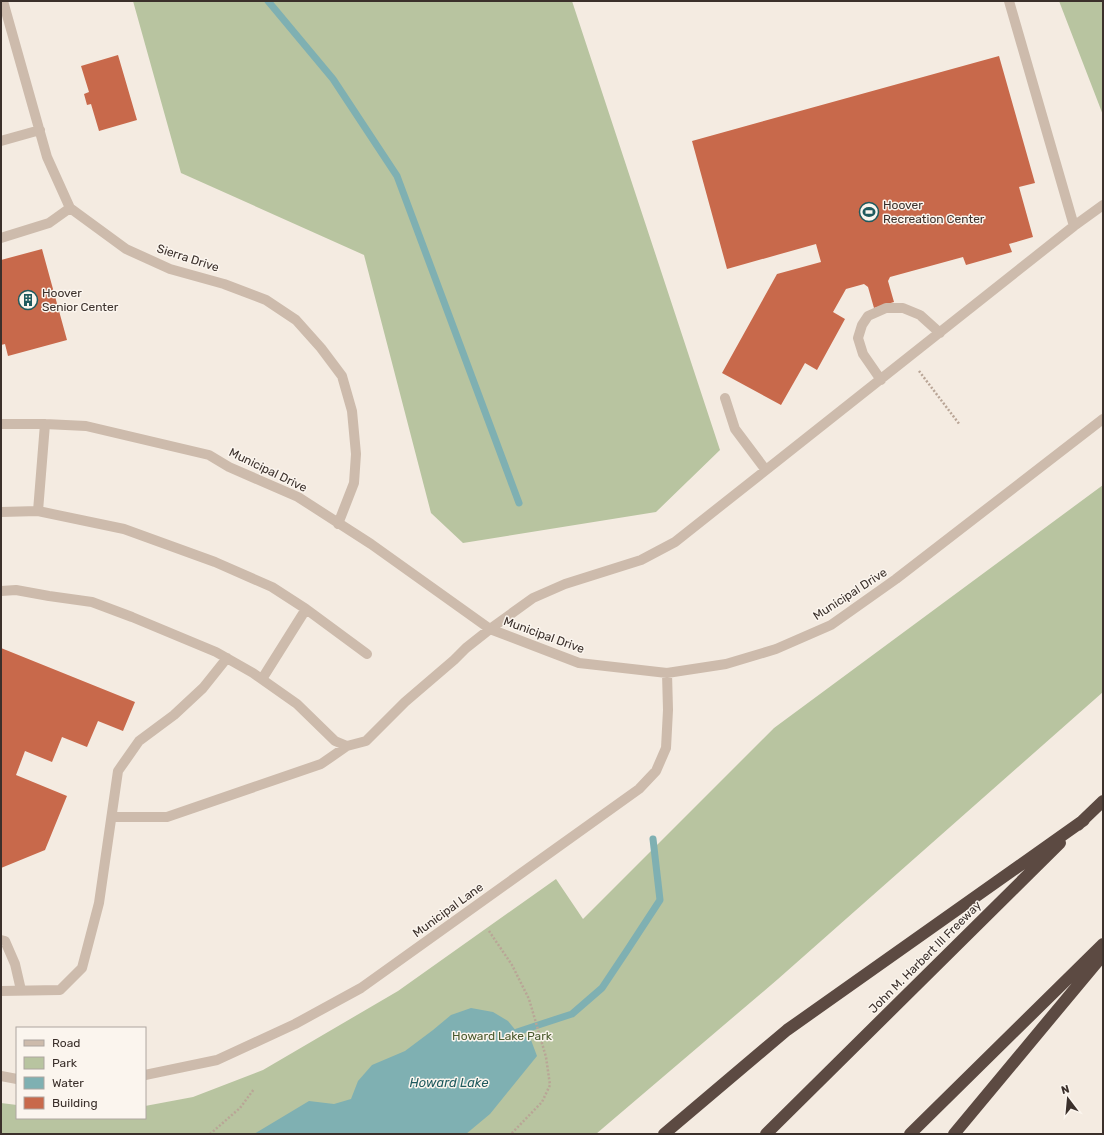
<svg xmlns="http://www.w3.org/2000/svg" width="1104" height="1135" font-family="Rubik,sans-serif">
<style>
.green{fill:#b8c4a0}
.water{fill:#7fb0b2}
.lines{fill:none;stroke-linecap:round;stroke-linejoin:round}
.stream{stroke:#7fb0b2;stroke-width:7}
.building{fill:#c8694b}
.path{stroke:#b9a596;stroke-width:2.5;stroke-dasharray:2 2;stroke-linecap:butt}
.minor{stroke:#cdbbac;stroke-width:10}
.highway{stroke:#5c4a42;stroke-width:12}
.labels{text-anchor:middle;dominant-baseline:central;stroke-width:3;stroke-linejoin:round;paint-order:stroke}
.poi-label{font-size:12px;fill:#3b302b;stroke:#fbf5ee;text-anchor:start}
.street-label{font-size:12px;fill:#3b302b;stroke:#fbf5ee}
.park-label{font-size:12px;fill:#4a5a2e;stroke:#fbf5ee}
.water-label{font-size:13px;font-style:italic;fill:#1f5a5e;stroke:#fbf5ee}
</style>
<rect width="100%" height="100%" fill="#f4ebe1"/>
<path class="green" d="M 133,1 L 572,1 L 720,450 L 656,512 L 463,543 L 431,513 L 364,255 L 181,173 Z
M 1059,1 L 1103,1 L 1103,115 Z
M 1103,485 L 1103,692 L 778,979 L 596,1134 L 1,1134 L 1,1103 L 17,1105 L 17,1118 L 145,1118 L 145,1106 L 193,1097 L 263,1070 L 398,991 L 556,879 L 583,919 L 774,728 Z"/>
<path class="water" d="M 471,1008 L 493,1012 L 508,1021 L 517,1032 L 531,1040 L 537,1056 L 490,1114 L 466,1134 L 254,1134 L 309,1101 L 334,1104 L 351,1099 L 358,1081 L 372,1065 L 405,1051 L 433,1030 L 451,1015 Z"/>
<g class="lines">
<path class="stream" d="M 268,1 L 333,79 L 397,176 L 519,503
M 517,1032 L 572,1014 L 602,988 L 626,952 L 660,900 L 653,839"/>
</g>
<path class="building" d="M 118,55 L 137,120 L 99,131 L 91,104 L 87,105 L 84,94 L 89,92 L 81,66 Z
M 999,56 L 1035,183 L 1019,187 L 1033,237 L 1009,244 L 1012,252 L 966,265 L 963,257 L 890,277 L 888,281 L 894,302 L 874,308 L 868,287 L 864,284 L 846,289 L 833,312 L 845,319 L 817,370 L 805,363 L 781,405 L 722,373 L 777,274 L 821,262 L 816,244 L 727,269 L 692,141 Z
M 42,249 L 67,340 L 8,356 L 5,344 L 1,345 L 1,260 Z
M 1,648 L 135,702 L 123,731 L 98,721 L 87,747 L 62,737 L 52,762 L 25,751 L 16,775 L 67,796 L 45,850 L 1,868 Z"/>
<g class="lines">
<path class="path" d="M 919,371 L 960,425
M 489,931 L 512,965 L 529,999 L 546,1057 L 550,1085 L 542,1102 L 511,1134
M 210,1134 L 240,1108 L 254,1089"/>
<path class="minor" d="M 3,1 L 47,157 L 70,208 L 126,249 L 170,269 L 224,284 L 266,300 L 296,320 L 321,348 L 342,376 L 352,411 L 356,454 L 354,483 L 338,524
M 1009,1 L 1074,226
M 1,141 L 40,130
M 1,238 L 49,223 L 70,208
M 881,380 L 863,354 L 858,338 L 862,325 L 868,316 L 886,308 L 903,308 L 920,315 L 940,333
M 725,398 L 735,429 L 765,469
M 1,424 L 45,424 L 86,426 L 209,455 L 229,467 L 298,497 L 371,544 L 490,629 L 579,663 L 667,673 L 726,664 L 776,649 L 831,625 L 896,579 L 1103,419
M 38,511 L 45,424
M 1,512 L 38,511 L 124,529 L 215,562 L 272,587 L 306,609 L 367,654
M 1,591 L 16,590 L 49,596 L 92,602 L 132,617 L 216,652 L 253,673 L 297,704 L 335,741 L 347,746 L 366,741 L 405,702 L 454,660 L 466,648 L 490,629 L 533,598 L 565,584 L 641,560 L 675,542 L 1074,226 L 1103,205
M 262,679 L 306,609
M 112,817 L 167,817 L 321,764 L 347,746
M 1,940 L 5,941 L 15,964 L 21,990
M 1,991 L 60,990 L 82,968 L 99,903 L 118,771 L 139,741 L 174,715 L 203,688 L 227,658
M 145,1075 L 217,1060 L 295,1024 L 361,988 L 639,789 L 656,771 L 666,748 L 668,710 L 667,673
M 1,1076 L 17,1079"/>
<path class="highway" d="M 1078,825 L 1103,801
M 664,1134 L 787,1030 L 1084,820
M 766,1134 L 1060,843
M 910,1134 L 1103,944
M 954,1134 L 1103,955"/>
</g>
<defs>
<g id="stadium-ring" transform="scale(1)"><circle r="9.5" fill="#fbf5ee" stroke="#1f5a5e" stroke-width="1.5"/><path d="M0-5a6.5 5 0 1 0 0 10a6.5 5 0 1 0 0-10ZM-3.5-1.8h7v3.6h-7Z" fill="#1f5a5e"/></g>
<g id="building-ring" transform="scale(1)"><circle r="9.5" fill="#fbf5ee" stroke="#1f5a5e" stroke-width="1.5"/><path d="M-4-6H4V6H1V3H-1V6H-4ZM-2.5-4.3h1.7v1.8h-1.7ZM.8-4.3h1.7v1.8H.8ZM-2.5-1h1.7V.8h-1.7ZM.8-1h1.7V.8H.8Z" fill="#1f5a5e"/></g>
</defs>
<g fill-rule="evenodd">
<use href="#stadium-ring" x="869" y="212"/>
<use href="#building-ring" x="28" y="300"/>
</g>
<g class="labels">
<g class="poi-label">
<text x="883" y="205">Hoover<tspan x="883" dy="14">Recreation Center</tspan></text>
<text x="42" y="293">Hoover<tspan x="42" dy="14">Senior Center</tspan></text>
</g>
<g class="street-label">
<text transform="translate(188 258) rotate(18)">Sierra Drive</text>
<text transform="translate(268 470) rotate(26)">Municipal Drive</text>
<text transform="translate(850 594) rotate(-33)">Municipal Drive</text>
<text transform="translate(544 635) rotate(20)">Municipal Drive</text>
<text transform="translate(448 910) rotate(-36)">Municipal Lane</text>
<text transform="translate(925 957) rotate(-45)">John M. Harbert III Freeway</text>
</g>
<g class="park-label">
<text x="502" y="1036">Howard Lake Park</text>
</g>
<g class="water-label">
<text x="449" y="1082">Howard Lake</text>
</g>
</g>
<rect width="1104" height="1135" fill="none" stroke="#3b302b" stroke-width="4"/>
<rect x="16" y="1027" width="130" height="92" fill="#fbf5ee" stroke="#aea6a0"/>
<rect x="24" y="1040" width="20" height="6" fill="#cdbbac" stroke="#aea6a0"/>
<text x="52" y="1047" font-size="12" fill="#3b302b">Road</text>
<rect x="24" y="1057" width="20" height="12" fill="#b8c4a0" stroke="#aea6a0"/>
<text x="52" y="1067" font-size="12" fill="#3b302b">Park</text>
<rect x="24" y="1077" width="20" height="12" fill="#7fb0b2" stroke="#aea6a0"/>
<text x="52" y="1087" font-size="12" fill="#3b302b">Water</text>
<rect x="24" y="1097" width="20" height="12" fill="#c8694b" stroke="#aea6a0"/>
<text x="52" y="1107" font-size="12" fill="#3b302b">Building</text>
<g transform="translate(1068 1099) rotate(344)" stroke="#fbf5ee" stroke-width="3" paint-order="stroke">
<path d="M0-3L7 15L0 10L-7 15Z" fill="#3b302b"/>
<text y="-6" font-size="11" font-weight="bold" text-anchor="middle" fill="#3b302b">N</text>
</g>
</svg>
